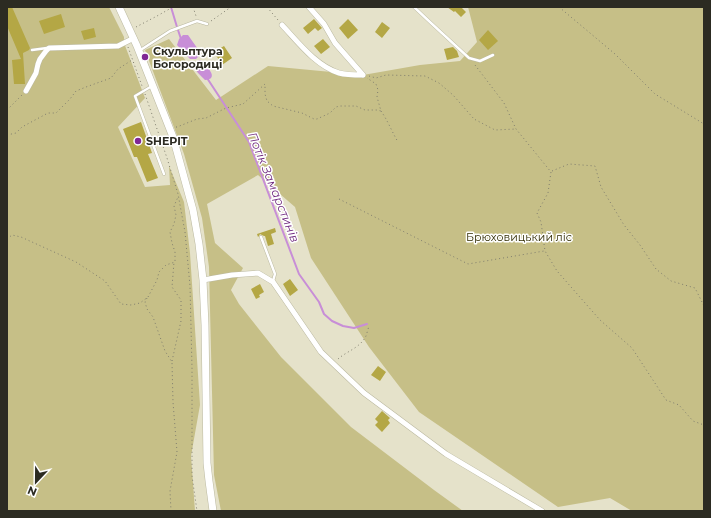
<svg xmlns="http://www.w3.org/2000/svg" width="711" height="518" font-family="Montserrat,sans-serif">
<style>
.green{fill:#c6bf87}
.water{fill:#c88ed7}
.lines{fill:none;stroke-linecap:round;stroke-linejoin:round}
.stream{stroke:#c88ed7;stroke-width:2}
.building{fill:#b4a745}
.service-casing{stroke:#bbb9a1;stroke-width:3.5}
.minor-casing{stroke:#bbb9a1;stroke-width:6}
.secondary-casing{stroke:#bbb9a1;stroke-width:8}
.path{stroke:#807e6e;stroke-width:1;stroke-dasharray:1 3;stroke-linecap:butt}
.service{stroke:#fff;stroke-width:2.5}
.minor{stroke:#fff;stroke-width:5}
.secondary{stroke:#fff;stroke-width:7}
.poi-dot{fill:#802794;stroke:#fff;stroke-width:1.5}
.labels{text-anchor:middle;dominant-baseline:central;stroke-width:3;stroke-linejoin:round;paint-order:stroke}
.poi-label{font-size:11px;font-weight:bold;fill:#2c2b22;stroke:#fff;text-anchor:start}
.park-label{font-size:11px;fill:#2f2a00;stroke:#fff}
.water-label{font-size:12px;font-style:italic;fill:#6e287e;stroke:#fff}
</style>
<rect width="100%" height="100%" fill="#e5e2ca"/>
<path class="green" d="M 7,7 L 109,7 L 124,37 L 124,43 L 145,98 L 118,127 L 145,187 L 170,185 L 169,166 L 184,202 L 190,253 L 200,405 L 191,456 L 195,511 L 7,511 Z
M 468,7 L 704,7 L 704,511 L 632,511 L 610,498 L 558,507 L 419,412 L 369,347 L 311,258 L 295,207 L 258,175 L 207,204 L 215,243 L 243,268 L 231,290 L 239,304 L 281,357 L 351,427 L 434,490 L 463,511 L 221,511 L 214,475 L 209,267 L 202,218 L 184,154 L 145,50 L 169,39 L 216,100 L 268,66 L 363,75 L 420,65 L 460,61 L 477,42 Z"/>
<path class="water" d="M 183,35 L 188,35 L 200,52 L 200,55 L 196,59 L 190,59 L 177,45 L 179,39 Z
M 200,60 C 205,64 221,79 205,80 L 198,73 L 194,67 L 195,63 Z"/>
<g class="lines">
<path class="stream" d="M 171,7 L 177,27
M 178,30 L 181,39
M 207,78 L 249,142 L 299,274 L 319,302 L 324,314 L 332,321 L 343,326 L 354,328 L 367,324"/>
</g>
<path class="building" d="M 7,7 L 12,7 L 30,48 L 29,50 L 23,53 L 25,84 L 14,84 L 12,60 L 21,59 L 7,26 Z
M 447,7 L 461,7 L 466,12 L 461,17 L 455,11 L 454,12 Z
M 61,14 L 65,27 L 44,34 L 39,21 Z
M 314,19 L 322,28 L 318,31 L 315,28 L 308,34 L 303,28 Z
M 348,19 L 358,30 L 348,39 L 339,28 Z
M 382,22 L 390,28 L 382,38 L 375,32 Z
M 94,28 L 96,37 L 84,40 L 81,31 Z
M 488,30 L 498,41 L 488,50 L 479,40 Z
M 323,39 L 330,47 L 321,54 L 314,46 Z
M 224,46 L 232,58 L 222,65 L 214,52 Z
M 453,47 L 457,51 L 459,57 L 447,60 L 444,49 Z
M 141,122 L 152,153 L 148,154 L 158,178 L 147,182 L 137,157 L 134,157 L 123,129 Z
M 275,228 L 276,232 L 271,234 L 274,244 L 268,246 L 265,236 L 264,236 L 260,234 L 259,236 L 258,237 L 257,234 Z
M 290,279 L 298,290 L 290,296 L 283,284 Z
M 260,284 L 264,292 L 259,295 L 260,297 L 256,299 L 251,289 Z
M 378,366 L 386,372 L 380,381 L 371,375 Z
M 382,411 L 390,418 L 388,420 L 390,423 L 382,432 L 375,425 L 378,422 L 375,419 Z"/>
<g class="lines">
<g class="service-casing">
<path id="service" d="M 414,7 L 431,23 L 469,58 L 480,61 L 493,55
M 32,50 L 47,48
M 139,51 L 170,31 L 197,21 L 207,24
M 152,86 L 135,96 L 164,174
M 261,237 L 275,274 L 273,281"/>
</g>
<g class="minor-casing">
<path id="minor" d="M 309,7 L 324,24 L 335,43 L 363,75
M 282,25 C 298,42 316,66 339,73 C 346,75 355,75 363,75
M 26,91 L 36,73 L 38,64 L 40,59 L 46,51 L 49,48 L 118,46 L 134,38
M 203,280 L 232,275 L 258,273 L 273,282 L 321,352 L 364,393 L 446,454 L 542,511"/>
</g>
<g class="secondary-casing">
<path id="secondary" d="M 119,7 L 137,46 L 173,137 L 193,210 L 199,244 L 203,280 L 205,325 L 207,463 L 209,481 L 213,511"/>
</g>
<path class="path" d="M 193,7 L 196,16
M 267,7 L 278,20
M 559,7 L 615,54 L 655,94 L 704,124
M 211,21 L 231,7
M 136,27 L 157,16 L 173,7
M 128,47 L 142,86
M 475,65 L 504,103 L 516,129 L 551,172 L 548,193 L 537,213 L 541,222 L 545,251 L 557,271 L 600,320 L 632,348 L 666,400 L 679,405 L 693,421 L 704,425
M 369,76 L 376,78 L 386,75 L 425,76 L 439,83 L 453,95 L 474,119 L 495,130 L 516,129
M 145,94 L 167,158 L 178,194 L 185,232 L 190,286 L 192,368 L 192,476 L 197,511
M 7,110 L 22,95
M 381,111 C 388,121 392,132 398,142
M 176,127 L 177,127 L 197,119 L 206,118 L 226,108 L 243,104 L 265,84 L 265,94 L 267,101 L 273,106 L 302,113 L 314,119 L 317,119 L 330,113 L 336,107 L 340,106 L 356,106 L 365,110 L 377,110 L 381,111 L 377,97 L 378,90 L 376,84 L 367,78
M 7,135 L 16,133 L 22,127 L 48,113 L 56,113 L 70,99 L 76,91 L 86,87 L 111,78 L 118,69 L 132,60
M 552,171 L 569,164 L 595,166 L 601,187 L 624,225 L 640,245 L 656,269 L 671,281 L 695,288 L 704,306
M 339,199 L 468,264 L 544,251
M 7,239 L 12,235 L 21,237 L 76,262 L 105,281 L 121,304 L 131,305 L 140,303 L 148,297 L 157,280 L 159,272 L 166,265 L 175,262 L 175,252 L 172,243 L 170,232 L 174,224 L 176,215 L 174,206 L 178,197
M 147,298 L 145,302 L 147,309 L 153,317 L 165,351 L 172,362 L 173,402 L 177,452 L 170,491 L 171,511
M 338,359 C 347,351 360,348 366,336 C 367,333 368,329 369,326
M 172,361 L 181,321 L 181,300 L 172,287 L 174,262"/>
<use href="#service" class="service"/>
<use href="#minor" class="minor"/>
<use href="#secondary" class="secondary"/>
</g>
<g class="poi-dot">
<circle cx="145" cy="57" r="4"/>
<circle cx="138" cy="141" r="4"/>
</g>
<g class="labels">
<g class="poi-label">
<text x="153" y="51">Скульптура<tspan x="153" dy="13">Богородиці</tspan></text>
<text x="146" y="141">SHEPIT</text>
</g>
<g class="park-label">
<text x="519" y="237">Брюховицький ліс</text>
</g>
<g class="water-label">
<text transform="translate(274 187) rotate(68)">Потік Замарстинів</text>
</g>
</g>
<rect width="711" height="518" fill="none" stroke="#2c2b22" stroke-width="16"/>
<g transform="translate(36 482) rotate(202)" stroke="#ffffff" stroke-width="3" paint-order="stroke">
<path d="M0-3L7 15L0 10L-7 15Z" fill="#2c2b22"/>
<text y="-6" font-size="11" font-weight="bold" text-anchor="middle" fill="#2c2b22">N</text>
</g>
</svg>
